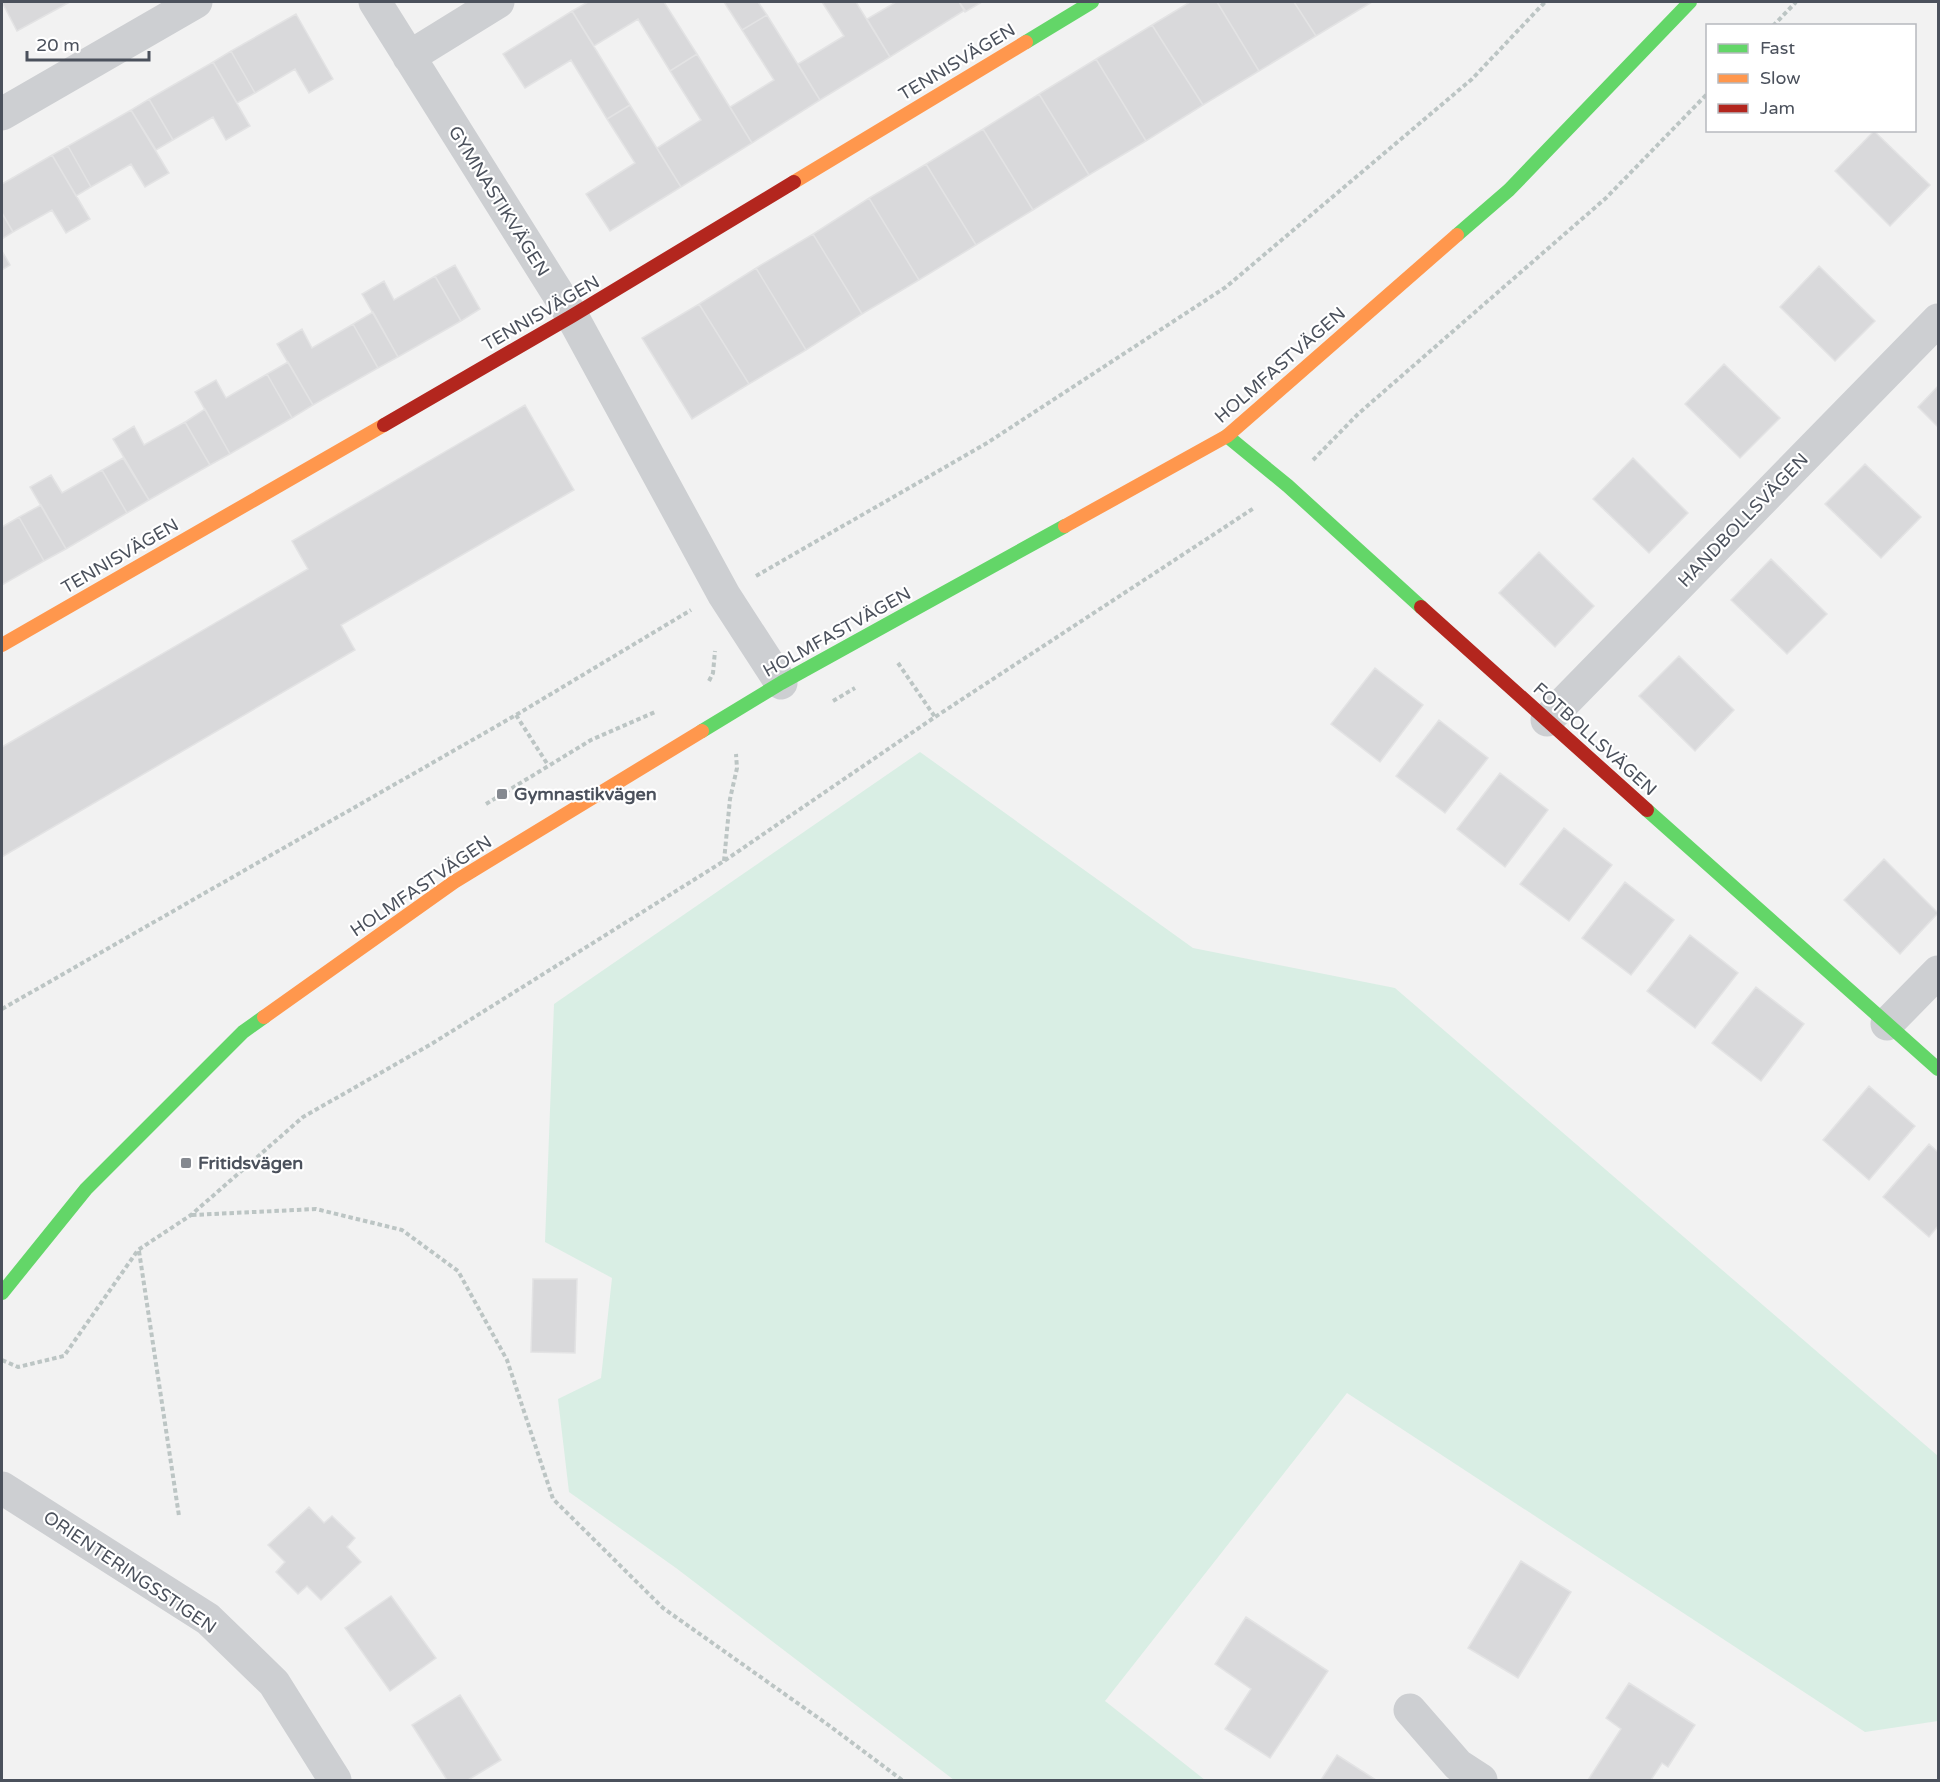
<svg xmlns="http://www.w3.org/2000/svg" width="1940" height="1782" font-family="'Varela Round',sans-serif">
<style>
.green{fill:#d9eee4}
.building{fill:#d9d9db;stroke:#e3e3e4;stroke-width:1.5}
.lines{fill:none;stroke-linecap:round;stroke-linejoin:round}
.path{stroke:#bcc5c4;stroke-width:4;stroke-dasharray:4.5 3;stroke-linecap:butt}
.street{stroke:#cdcfd2;stroke-width:33}
.fast{stroke:#63d668;stroke-width:14}
.slow{stroke:#ff974d;stroke-width:14}
.jam{stroke:#b3261e;stroke-width:14}
.poi-dot{fill:#858990;stroke:#fff;stroke-width:2}
.labels{text-anchor:middle;dominant-baseline:central;stroke-width:4.5;stroke-linejoin:round;paint-order:stroke}
.street-label{font-size:18px;fill:#4b515c;stroke:#fff}
.poi-label{font-size:18px;font-weight:bold;fill:#4b515c;stroke:#fff;text-anchor:start}
</style>
<rect width="100%" height="100%" fill="#f2f2f2"/>
<path class="green" d="M 920,752 L 1193,948 L 1395,988 L 1938,1456 L 1938,1721 L 1865,1732 L 1347,1393 L 1105,1701 L 1205,1780 L 954,1780 L 676,1568 L 569,1492 L 558,1399 L 601,1378 L 612,1278 L 545,1242 L 554,1004 Z"/>
<path class="building" d="M 2,2 L 67,2 L 68,3 L 17,31 Z
M 588,2 L 664,2 L 697,54 L 670,71 L 638,19 L 594,46 L 572,11 Z
M 724,2 L 758,2 L 767,15 L 742,30 Z
M 822,2 L 856,2 L 890,57 L 820,100 L 798,64 L 844,36 Z
M 896,2 L 959,2 L 965,10 L 890,57 L 867,19 Z
M 959,2 L 982,2 L 965,12 Z
M 1190,2 L 1217,2 L 1259,71 L 1203,105 L 1152,25 Z
M 1217,2 L 1294,2 L 1316,36 L 1259,71 Z
M 1294,2 L 1372,2 L 1316,36 Z
M 572,11 L 630,105 L 607,119 L 571,60 L 525,88 L 503,54 Z
M 296,14 L 333,79 L 309,93 L 295,69 L 255,93 L 231,51 Z
M 767,15 L 820,100 L 752,143 L 730,107 L 774,80 L 742,30 Z
M 1152,25 L 1203,105 L 1146,141 L 1096,59 Z
M 231,51 L 255,93 L 237,103 L 213,62 Z
M 697,54 L 752,143 L 681,187 L 657,148 L 701,120 L 670,71 Z
M 1096,59 L 1146,141 L 1089,175 L 1039,94 Z
M 213,62 L 250,126 L 226,140 L 213,117 L 173,140 L 149,99 Z
M 1039,94 L 1089,175 L 1033,210 L 983,129 Z
M 149,99 L 173,140 L 156,150 L 131,110 Z
M 630,105 L 681,187 L 610,231 L 586,194 L 635,163 L 607,119 Z
M 131,110 L 169,173 L 145,187 L 131,164 L 91,187 L 68,146 Z
M 983,129 L 1033,210 L 976,245 L 926,164 Z
M 1874,131 L 1930,185 L 1890,226 L 1835,171 Z
M 68,146 L 91,187 L 76,196 L 52,155 Z
M 52,155 L 90,219 L 66,233 L 52,210 L 13,232 L 2,213 L 2,184 Z
M 926,164 L 976,245 L 919,280 L 869,198 Z
M 869,198 L 919,280 L 862,314 L 813,234 Z
M 2,213 L 13,232 L 2,239 Z
M 813,234 L 862,314 L 806,350 L 756,268 Z
M 2,251 L 10,265 L 2,270 Z
M 455,265 L 480,309 L 461,321 L 435,276 Z
M 1819,266 L 1875,321 L 1835,361 L 1780,307 Z
M 756,268 L 806,350 L 749,384 L 699,304 Z
M 435,276 L 461,321 L 398,357 L 362,294 L 384,281 L 394,300 Z
M 699,304 L 749,384 L 692,419 L 642,338 Z
M 373,312 L 398,357 L 378,368 L 353,324 Z
M 353,324 L 378,368 L 313,405 L 277,344 L 302,329 L 312,348 Z
M 288,362 L 313,405 L 292,418 L 267,374 Z
M 1724,364 L 1780,418 L 1740,458 L 1685,404 Z
M 267,374 L 292,418 L 230,454 L 195,392 L 216,380 L 226,398 Z
M 1938,386 L 1938,427 L 1918,407 Z
M 525,405 L 574,490 L 341,625 L 355,650 L 2,857 L 2,747 L 308,569 L 292,541 Z
M 205,409 L 230,454 L 210,465 L 185,422 Z
M 185,422 L 210,465 L 149,500 L 113,439 L 134,426 L 144,445 Z
M 123,458 L 149,500 L 127,513 L 102,470 Z
M 1633,458 L 1688,513 L 1649,553 L 1593,499 Z
M 1865,464 L 1921,517 L 1881,558 L 1825,504 Z
M 102,470 L 127,513 L 66,549 L 30,487 L 51,475 L 62,493 Z
M 41,505 L 66,549 L 44,561 L 19,517 Z
M 19,517 L 44,561 L 2,585 L 2,527 Z
M 1539,552 L 1594,606 L 1555,647 L 1499,593 Z
M 1771,559 L 1827,614 L 1787,654 L 1731,600 Z
M 1679,656 L 1734,710 L 1695,751 L 1639,696 Z
M 1375,668 L 1423,705 L 1380,762 L 1331,724 Z
M 1439,720 L 1488,758 L 1445,813 L 1396,776 Z
M 1500,773 L 1548,810 L 1505,867 L 1457,829 Z
M 1564,828 L 1612,865 L 1569,921 L 1520,884 Z
M 1884,859 L 1938,913 L 1900,954 L 1844,900 Z
M 1625,882 L 1674,920 L 1631,975 L 1582,938 Z
M 1690,935 L 1738,973 L 1695,1028 L 1647,991 Z
M 1756,987 L 1804,1024 L 1761,1081 L 1712,1043 Z
M 1869,1086 L 1915,1126 L 1869,1180 L 1823,1140 Z
M 1929,1144 L 1938,1152 L 1938,1226 L 1929,1237 L 1883,1197 Z
M 533,1279 L 577,1279 L 575,1353 L 531,1352 Z
M 309,1507 L 324,1523 L 332,1516 L 355,1538 L 347,1547 L 361,1562 L 321,1600 L 307,1586 L 298,1594 L 276,1572 L 285,1562 L 268,1545 Z
M 1521,1561 L 1571,1592 L 1518,1678 L 1468,1648 Z
M 391,1596 L 436,1658 L 390,1691 L 345,1628 Z
M 1246,1617 L 1328,1671 L 1270,1758 L 1225,1729 L 1251,1689 L 1215,1664 Z
M 1629,1683 L 1695,1725 L 1668,1767 L 1662,1763 L 1651,1780 L 1588,1780 L 1621,1729 L 1606,1718 Z
M 460,1695 L 501,1760 L 468,1780 L 447,1780 L 412,1725 Z
M 1337,1755 L 1376,1780 L 1321,1780 Z"/>
<g class="lines">
<path class="path" d="M 1773,26 L 1796,2
M 1313,460 L 1358,414 L 1606,198 L 1708,93
M 756,576 L 987,443 L 1226,287 L 1472,79 L 1545,2
M 898,663 L 935,717
M 709,681 L 713,673 L 715,651
M 833,701 L 855,688
M 516,715 L 548,765
M 486,804 L 591,740 L 655,712
M 724,861 L 730,799 L 737,768 L 736,754
M 2,1009 L 516,715 L 691,610
M 192,1215 L 316,1209 L 402,1230 L 458,1271 L 507,1360 L 553,1499 L 663,1608 L 827,1724 L 902,1780
M 139,1251 L 179,1516
M 2,1360 L 18,1367 L 64,1356 L 138,1250 L 191,1215 L 303,1117 L 433,1043 L 724,861 L 935,717 L 1254,508"/>
<path class="street" d="M 375,2 L 572,316 L 724,595 L 781,683
M 409,57 L 498,2
M 2,114 L 196,2
M 1547,720 L 1938,320
M 1887,1024 L 1938,972
M 2,1488 L 208,1619 L 274,1683 L 335,1780
M 1410,1710 L 1458,1765 L 1481,1780"/>
<path class="fast" d="M 1026,42 L 1092,2
M 1457,235 L 1509,190 L 1690,2
M 1227,436 L 1288,486 L 1421,607
M 702,731 L 781,683 L 1065,526
M 1647,810 L 1938,1069
M 2,1293 L 86,1189 L 243,1032 L 264,1017"/>
<path class="slow" d="M 794,182 L 1026,42
M 1065,526 L 1227,436 L 1457,235
M 2,645 L 384,425
M 264,1017 L 454,882 L 702,731"/>
<path class="jam" d="M 384,425 L 572,316 L 794,182
M 1421,607 L 1647,810"/>
</g>
<g class="poi-dot">
<rect x="496" y="788" width="12" height="12" rx="3"/>
<rect x="180" y="1157" width="12" height="12" rx="3"/>
</g>
<g class="labels">
<g class="street-label">
<text transform="translate(957 62) rotate(-31)">TENNISVÄGEN</text>
<text transform="translate(499 201) rotate(58)">GYMNASTIKVÄGEN</text>
<text transform="translate(541 313) rotate(-30)">TENNISVÄGEN</text>
<text transform="translate(1280 365) rotate(-41)">HOLMFASTVÄGEN</text>
<text transform="translate(1743 520) rotate(-46)">HANDBOLLSVÄGEN</text>
<text transform="translate(120 556) rotate(-30)">TENNISVÄGEN</text>
<text transform="translate(837 632) rotate(-29)">HOLMFASTVÄGEN</text>
<text transform="translate(1595 739) rotate(42)">FOTBOLLSVÄGEN</text>
<text transform="translate(421 886) rotate(-34)">HOLMFASTVÄGEN</text>
<text transform="translate(130 1572) rotate(34)">ORIENTERINGSSTIGEN</text>
</g>
<g class="poi-label">
<text x="514" y="794">Gymnastikvägen</text>
<text x="198" y="1163">Fritidsvägen</text>
</g>
</g>
<rect width="1940" height="1782" fill="none" stroke="#4b515c" stroke-width="6"/>
<rect x="1706" y="24" width="210" height="108" fill="#ffffff" stroke="#b7b9be" stroke-width="1.5"/>
<rect x="1718" y="44" width="30" height="9" fill="#63d668" stroke="#b7b9be" stroke-width="1.5"/>
<text x="1760" y="54" font-size="18" fill="#4b515c">Fast</text>
<rect x="1718" y="74" width="30" height="9" fill="#ff974d" stroke="#b7b9be" stroke-width="1.5"/>
<text x="1760" y="84" font-size="18" fill="#4b515c">Slow</text>
<rect x="1718" y="104" width="30" height="9" fill="#b3261e" stroke="#b7b9be" stroke-width="1.5"/>
<text x="1760" y="114" font-size="18" fill="#4b515c">Jam</text>
<path d="M27 51v9h122v-9" fill="none" stroke="#4b515c" stroke-width="3"/>
<text x="36" y="51" font-size="18" fill="#4b515c" stroke="#ffffff" stroke-width="4.5" paint-order="stroke">20 m</text>
</svg>
